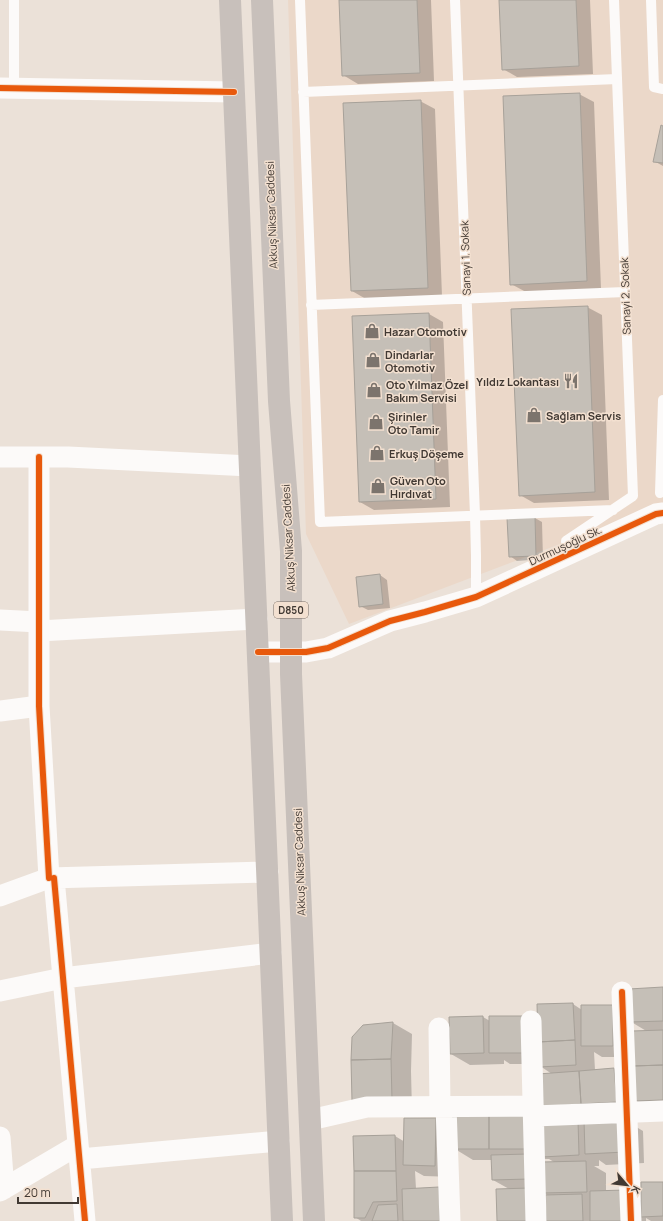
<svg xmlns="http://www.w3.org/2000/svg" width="663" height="1221" font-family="Manrope,sans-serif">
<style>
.built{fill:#ebd8c9}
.shadow{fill:#0003;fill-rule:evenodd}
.building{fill:#c5bfb7;stroke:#a7a199}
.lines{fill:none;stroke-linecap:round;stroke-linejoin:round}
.lane{stroke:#fcfaf9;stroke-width:10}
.street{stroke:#fcfaf9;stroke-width:21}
.primary{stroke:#c8c0bb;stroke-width:22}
.cycleway-casing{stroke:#f3e0d0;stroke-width:8}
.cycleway{stroke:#e8590c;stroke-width:6}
.labels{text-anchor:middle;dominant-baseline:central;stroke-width:3;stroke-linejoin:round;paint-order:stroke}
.shield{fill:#f3e0d0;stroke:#766b62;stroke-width:1}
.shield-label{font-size:10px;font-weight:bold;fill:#413933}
.street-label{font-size:11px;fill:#413933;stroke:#f3e0d0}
.poi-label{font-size:11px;font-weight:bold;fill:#413933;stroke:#f3e0d0;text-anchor:start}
</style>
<rect width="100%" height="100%" fill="#ebe1d8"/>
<path class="built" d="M 288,0 L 663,0 L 663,505 L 349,624 L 306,534 Z"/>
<path class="shadow" d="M 340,0 L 431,0 L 434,81 L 358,84 L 343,75 Z
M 500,0 L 590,0 L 593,74 L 517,77 L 503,69 Z
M 579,94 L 594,102 L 601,289 L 526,292 L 511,284 Z
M 420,101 L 435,109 L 442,296 L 366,299 L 352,291 Z
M 663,127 L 663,166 L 654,161 Z
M 587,307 L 602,315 L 609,500 L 534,503 L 520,495 Z
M 429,314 L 443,322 L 450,507 L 374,510 L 360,502 Z
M 535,518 L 542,522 L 543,559 L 517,561 L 510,556 Z
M 380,575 L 387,580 L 390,608 L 368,610 L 360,606 Z
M 663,988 L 663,1112 L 655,1112 L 635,1100 L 562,1118 L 552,1074 L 540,1066 L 540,1064 L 510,1064 L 504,1060 L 504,1064 L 470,1065 L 451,1054 L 483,1017 L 490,1021 L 525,1017 L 573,1004 L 582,1010 L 613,1006 ZM 633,1023 L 648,1032 L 633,1032 ZM 594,1052 L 602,1057 L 634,1057 L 635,1081 L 614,1069 L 595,1070 Z
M 393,1023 L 412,1034 L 411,1071 L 412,1111 L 372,1112 Z
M 405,1119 L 623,1119 L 643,1131 L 644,1163 L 606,1165 L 599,1160 L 599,1166 L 594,1166 L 606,1173 L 606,1192 L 625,1191 L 642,1201 L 663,1183 L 663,1221 L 651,1221 L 646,1218 L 646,1221 L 498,1221 L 511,1190 L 493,1180 L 493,1160 L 473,1160 L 455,1149 L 455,1177 L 424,1176 L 415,1171 L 416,1189 L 459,1221 L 361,1221 L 355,1217 L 395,1136 L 405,1142 ZM 536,1159 L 549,1159 L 554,1162 L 543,1162 ZM 543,1193 L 549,1196 L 546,1199 Z"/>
<path class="building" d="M 339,0 L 417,0 L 420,73 L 342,76 Z
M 499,0 L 576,0 L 579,66 L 502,70 Z
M 580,93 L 587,281 L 510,285 L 503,96 Z
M 421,100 L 428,288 L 351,291 L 343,103 Z
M 661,125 L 663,126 L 663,163 L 653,162 Z
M 588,306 L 595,492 L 519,496 L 511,309 Z
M 429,313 L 436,499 L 359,502 L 352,316 Z
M 535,517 L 536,556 L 509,557 L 507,518 Z
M 380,574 L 383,604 L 359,607 L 356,577 Z
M 663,987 L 663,1021 L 630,1022 L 629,989 Z
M 573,1003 L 575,1040 L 538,1042 L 537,1004 Z
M 581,1005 L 613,1005 L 613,1046 L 581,1046 Z
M 483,1016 L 484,1053 L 450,1054 L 449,1017 Z
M 489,1016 L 525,1016 L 525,1053 L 489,1053 Z
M 393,1022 L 391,1059 L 351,1060 L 352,1037 L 363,1025 Z
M 663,1030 L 663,1065 L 633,1066 L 632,1031 Z
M 575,1040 L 576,1065 L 539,1067 L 538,1042 Z
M 391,1059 L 392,1100 L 352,1101 L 351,1060 Z
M 663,1065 L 663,1100 L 635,1101 L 633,1066 Z
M 614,1068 L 617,1102 L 581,1104 L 579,1071 Z
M 579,1071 L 581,1104 L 541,1107 L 538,1074 Z
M 529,1112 L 529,1149 L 489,1149 L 489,1113 Z
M 453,1113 L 489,1113 L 489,1149 L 452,1149 Z
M 404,1118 L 436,1118 L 435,1166 L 403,1165 Z
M 623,1118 L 625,1152 L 585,1154 L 584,1120 Z
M 578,1120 L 579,1155 L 542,1157 L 541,1121 Z
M 395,1135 L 396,1171 L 354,1171 L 353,1136 Z
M 528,1154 L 529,1179 L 492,1180 L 491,1155 Z
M 586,1161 L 587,1192 L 542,1193 L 542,1162 Z
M 354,1171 L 396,1171 L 397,1201 L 373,1202 L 365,1218 L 354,1218 Z
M 641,1182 L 663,1182 L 663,1216 L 641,1217 Z
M 439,1187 L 440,1221 L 403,1221 L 402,1189 Z
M 530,1188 L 531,1221 L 497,1221 L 496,1189 Z
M 626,1190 L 626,1221 L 590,1221 L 590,1191 Z
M 582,1194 L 583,1221 L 546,1221 L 545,1195 Z
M 397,1204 L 398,1221 L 372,1221 L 378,1205 Z"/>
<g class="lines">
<path class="lane" d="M 14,0 L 14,89
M 300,0 L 320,522 L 613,510
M 455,0 L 475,515 L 476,556 L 476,597
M 651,0 L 654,87 L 663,89
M 303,92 L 617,79
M 311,305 L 625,292
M 660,493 L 663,400
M 567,555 L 566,541 L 633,496 L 614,0"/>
<path class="street" d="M 0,88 L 234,92
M 0,457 L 68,457 L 250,466
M 39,457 L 39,706 L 49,878
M 0,620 L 39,622
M 39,631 L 257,619
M 258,652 L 306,652 L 328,648 L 390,621 L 425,612 L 476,597 L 656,514 L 663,513
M 0,711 L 39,706
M 54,878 L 85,1221
M 0,896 L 49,878 L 268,872
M 0,991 L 63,978 L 271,953
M 622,992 L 631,1221
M 531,1021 L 536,1221
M 439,1028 L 440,1107
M 446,1106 L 450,1221
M 534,1116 L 663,1111
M 310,1120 L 367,1107 L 533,1106
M 0,1137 L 4,1189
M 80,1159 L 279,1141
M 0,1191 L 78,1145"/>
<path class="primary" d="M 230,0 L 282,1221
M 262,0 L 279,401 L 291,551 L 291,674 L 314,1221"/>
<g class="cycleway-casing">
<path id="cycleway" d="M 0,88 L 234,92
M 39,457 L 39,706 L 49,878
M 258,652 L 306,652 L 328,648 L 390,621 L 425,612 L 476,597 L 656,514 L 663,513
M 54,878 L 85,1221
M 622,992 L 631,1221"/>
</g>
<use href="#cycleway" class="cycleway"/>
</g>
<defs>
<g id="shop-bare" transform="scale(1.2)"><path d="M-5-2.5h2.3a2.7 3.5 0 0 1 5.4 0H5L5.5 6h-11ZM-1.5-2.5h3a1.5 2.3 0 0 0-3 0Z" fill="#7c746d" stroke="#f3e0d0" stroke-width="2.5" paint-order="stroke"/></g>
<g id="restaurant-bare" transform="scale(1.2)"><path d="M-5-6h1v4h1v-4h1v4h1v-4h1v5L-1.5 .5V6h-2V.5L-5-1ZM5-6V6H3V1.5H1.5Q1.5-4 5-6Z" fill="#7c746d" stroke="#f3e0d0" stroke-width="2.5" paint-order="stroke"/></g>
</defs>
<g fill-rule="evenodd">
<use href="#shop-bare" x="372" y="331"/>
<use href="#shop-bare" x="373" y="360"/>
<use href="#restaurant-bare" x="571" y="381"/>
<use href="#shop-bare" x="374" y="390"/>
<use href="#shop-bare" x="534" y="415"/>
<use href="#shop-bare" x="376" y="422"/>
<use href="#shop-bare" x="377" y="453"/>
<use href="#shop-bare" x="378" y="486"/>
</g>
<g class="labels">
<rect class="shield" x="274" y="602" width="34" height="16" rx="3"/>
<g class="shield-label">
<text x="291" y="610">D850</text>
</g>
<g class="street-label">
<text transform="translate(271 215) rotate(-92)">Akkuş Niksar Caddesi</text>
<text transform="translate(465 258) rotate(-92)">Sanayi 1. Sokak</text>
<text transform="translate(625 296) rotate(-92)">Sanayi 2. Sokak</text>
<text transform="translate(288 538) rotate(-93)">Akkuş Niksar Caddesi</text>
<text transform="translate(565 545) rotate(-25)">Durmuşoğlu Sk.</text>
<text transform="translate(299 862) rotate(-92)">Akkuş Niksar Caddesi</text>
</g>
<g class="poi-label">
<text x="384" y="331">Hazar Otomotiv</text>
<text x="385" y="354">Dindarlar<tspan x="385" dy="13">Otomotiv</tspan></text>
<text x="559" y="381" text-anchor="end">Yıldız Lokantası</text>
<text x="386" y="384">Oto Yılmaz Özel<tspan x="386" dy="13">Bakım Servisi</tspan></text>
<text x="546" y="415">Sağlam Servis</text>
<text x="388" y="416">Şirinler<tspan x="388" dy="13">Oto Tamir</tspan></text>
<text x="389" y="453">Erkuş Döşeme</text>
<text x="390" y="480">Güven Oto<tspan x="390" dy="13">Hırdıvat</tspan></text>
</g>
</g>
<g transform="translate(627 1185) rotate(118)" stroke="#f3e0d0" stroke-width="3" paint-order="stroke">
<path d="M0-3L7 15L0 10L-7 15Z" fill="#413933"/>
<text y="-6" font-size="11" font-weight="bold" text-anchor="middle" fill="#413933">K</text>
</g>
<path d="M18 1197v6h60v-6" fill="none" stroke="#413933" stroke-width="2"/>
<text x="24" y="1197" font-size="12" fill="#413933" stroke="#f3e0d0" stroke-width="3" paint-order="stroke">20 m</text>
</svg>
